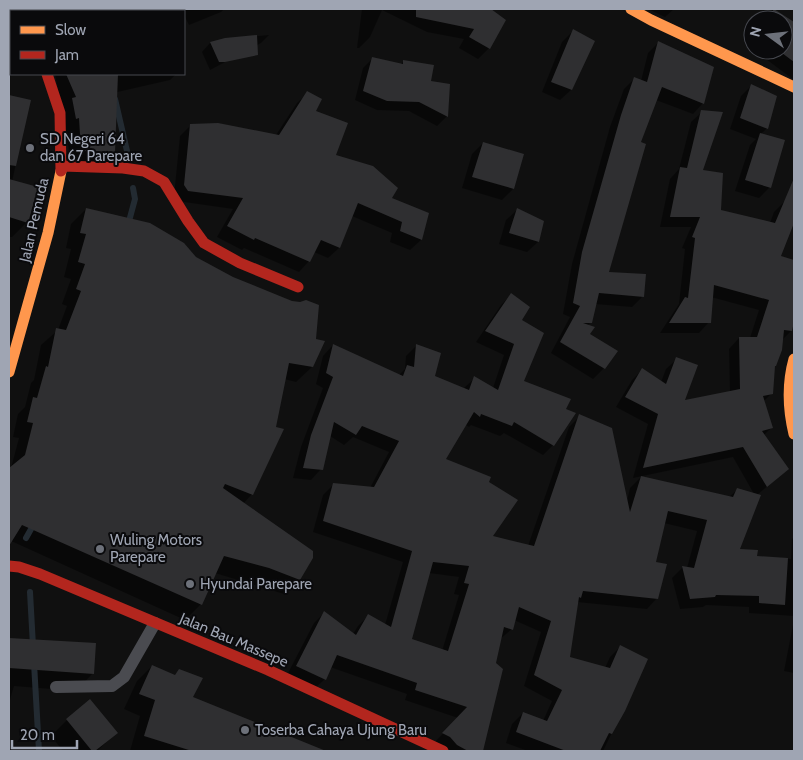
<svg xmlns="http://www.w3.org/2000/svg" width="803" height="760" font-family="Cabin,sans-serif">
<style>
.shadow{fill:#0007;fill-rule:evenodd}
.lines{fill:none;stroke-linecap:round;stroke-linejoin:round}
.stream{stroke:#232b32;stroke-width:6}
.building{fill:#2f2f31;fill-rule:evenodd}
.lane{stroke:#4a4b50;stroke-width:12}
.slow{stroke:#ff974d;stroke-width:11}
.jam{stroke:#b3261e;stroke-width:11}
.poi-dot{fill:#6d717a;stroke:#0a0a0c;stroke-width:2}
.labels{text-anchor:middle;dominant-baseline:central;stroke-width:4;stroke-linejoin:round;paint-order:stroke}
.poi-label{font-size:15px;fill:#9fa5b3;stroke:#0a0a0c;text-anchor:start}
.street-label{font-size:15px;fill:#9fa5b3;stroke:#0a0a0c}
</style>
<rect width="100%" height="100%" fill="#101010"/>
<path class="shadow" d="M 22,9 L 89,9 L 87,11 L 25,11 Z
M 96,9 L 167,9 L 168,11 L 96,11 Z
M 181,9 L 224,9 L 221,12 L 189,25 Z
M 362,9 L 476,9 L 483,12 L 486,9 L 489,9 L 505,21 L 489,48 L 478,59 L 459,48 L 464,39 L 427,32 L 382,10 L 370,37 L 359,48 L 357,48 Z
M 648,9 L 674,9 L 665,17 Z
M 775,10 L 794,24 L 794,80 L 754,50 L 783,50 L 783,20 L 765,20 Z
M 573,31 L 593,41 L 571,90 L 560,100 L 542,92 L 562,42 Z
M 269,35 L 261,43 L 210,70 L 202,52 L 210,43 L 226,39 Z
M 753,37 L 753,50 L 747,45 Z
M 659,42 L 703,103 L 693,114 L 656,100 L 640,143 L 608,273 L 642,297 L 632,307 L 595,304 L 591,322 L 587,326 L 588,335 L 604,368 L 593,379 L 551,353 L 570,317 L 563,314 L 572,264 L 610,127 L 624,89 L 635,78 L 641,81 L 648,53 Z
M 372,59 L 400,65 L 403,62 L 429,83 L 449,85 L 447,116 L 437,126 L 409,111 L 377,110 L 355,100 L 363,68 Z
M 55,74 L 93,74 L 115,127 L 114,152 L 103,162 L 71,161 Z
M 111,74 L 176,74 L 170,80 L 113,93 L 110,75 Z
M 751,86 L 767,128 L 760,135 L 770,187 L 759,198 L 735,191 L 750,145 L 756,139 L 730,129 L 741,96 Z
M 308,93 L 314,111 L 334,156 L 391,198 L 428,214 L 421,240 L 410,250 L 390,242 L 392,233 L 352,216 L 339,248 L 328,258 L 314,252 L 309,261 L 299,272 L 244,248 L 242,250 L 217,237 L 233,209 L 177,201 L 174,196 L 180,136 L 191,125 L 276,135 L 297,103 Z
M 9,97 L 29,101 L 12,182 L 27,222 L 12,237 L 9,237 Z
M 702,112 L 701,171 L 719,211 L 770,223 L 774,212 L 785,201 L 794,205 L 794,220 L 779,256 L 794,261 L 794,316 L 791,331 L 782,340 L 773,367 L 772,393 L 764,401 L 772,427 L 764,435 L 787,469 L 757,495 L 738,550 L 756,557 L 791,559 L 792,539 L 794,537 L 794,616 L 749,613 L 749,607 L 706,605 L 703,607 L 680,609 L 672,578 L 683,567 L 687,568 L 697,531 L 664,523 L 655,563 L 657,598 L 647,609 L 577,602 L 568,658 L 605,668 L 610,657 L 620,647 L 623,710 L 603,751 L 528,751 L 506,743 L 512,724 L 523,713 L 543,721 L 552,701 L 524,686 L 541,632 L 514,620 L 512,629 L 500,639 L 495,664 L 502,670 L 482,751 L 443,751 L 433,744 L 458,718 L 405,700 L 407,694 L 330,667 L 325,679 L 314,689 L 286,677 L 314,623 L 324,613 L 353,634 L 358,626 L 368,616 L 385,625 L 403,562 L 313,532 L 323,495 L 334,484 L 370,488 L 389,452 L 353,437 L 344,445 L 330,436 L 321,469 L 311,480 L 293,478 L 301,447 L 323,388 L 316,384 L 323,356 L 333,345 L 399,375 L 405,369 L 406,356 L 417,345 L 434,377 L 464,388 L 475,378 L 493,388 L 504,355 L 476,342 L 501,305 L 511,295 L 520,320 L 523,381 L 553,445 L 543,455 L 504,433 L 500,436 L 471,425 L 469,427 L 465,424 L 444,460 L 487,482 L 491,537 L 528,546 L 569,427 L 580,416 L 627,501 L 630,488 L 641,477 L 729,497 L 737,490 L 754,494 L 733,457 L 633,478 L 648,424 L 616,407 L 632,380 L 642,370 L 661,382 L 666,369 L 677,359 L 683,401 L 730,393 L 729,349 L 739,338 L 750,338 L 759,310 L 711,297 L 709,322 L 699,333 L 660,333 L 679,304 L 685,249 L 682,248 L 691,227 L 660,227 L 670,179 L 679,169 L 691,122 ZM 429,573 L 459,577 L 454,594 L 459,595 L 442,651 L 411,640 Z
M 483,143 L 523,155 L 513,189 L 502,200 L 462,188 L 472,154 Z
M 86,209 L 196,258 L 312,367 L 296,382 L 284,379 L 252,494 L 243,504 L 299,579 L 284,594 L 215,573 L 200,605 L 185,620 L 9,540 L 9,470 L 11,468 L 19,438 L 13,437 L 18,414 L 25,407 L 31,383 L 34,380 L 41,345 L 58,330 L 67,306 L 62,304 L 71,279 L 64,277 L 71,249 L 66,248 L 71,224 Z
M 517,210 L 543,222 L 538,242 L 527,252 L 499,244 L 506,220 Z
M 794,620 L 794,673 L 784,671 Z
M 9,640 L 95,644 L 93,673 L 76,691 L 14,686 L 9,703 Z
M 152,666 L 174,676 L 180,670 L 191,698 L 324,751 L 130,751 L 140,716 L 124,709 L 137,681 Z
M 67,720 L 116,733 L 97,751 L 63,751 L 51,736 Z"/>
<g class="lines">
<path class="stream" d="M 93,9 L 93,11
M 115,99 L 127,151
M 128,225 L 135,199 L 133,188
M 26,538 L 35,522
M 30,592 L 33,646
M 34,663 L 39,751"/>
</g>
<path class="building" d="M 416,9 L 491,9 L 506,20 L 490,49 L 469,37 L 474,29 L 416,17 Z
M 774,9 L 794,22 L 794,62 L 778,50 L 783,50 L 783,20 L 767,20 Z
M 573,29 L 595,41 L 572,90 L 551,82 Z
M 257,35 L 258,55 L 225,62 L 219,62 L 210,42 L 225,38 Z
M 658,41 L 714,67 L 704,104 L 662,87 L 641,142 L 646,144 L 609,272 L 646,274 L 644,297 L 599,293 L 592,323 L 583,323 L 595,327 L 590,334 L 618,351 L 605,369 L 560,342 L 580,306 L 573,303 L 582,252 L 621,115 L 634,77 L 647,82 Z
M 372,57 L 403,64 L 403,60 L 434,65 L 431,81 L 450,84 L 448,117 L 419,102 L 387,101 L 363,91 Z
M 66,74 L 118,74 L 115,152 L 81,151 L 79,118 L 76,119 L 72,98 L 76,97 Z
M 751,84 L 777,96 L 768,129 L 740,118 Z
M 307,91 L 322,99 L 316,111 L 348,123 L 336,155 L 373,166 L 398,188 L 392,198 L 429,213 L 422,240 L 400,231 L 402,222 L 358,203 L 340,248 L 321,240 L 310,262 L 255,238 L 254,240 L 227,226 L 243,198 L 188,191 L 184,185 L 190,124 L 218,123 L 279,135 Z
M 9,95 L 31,100 L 16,166 L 9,165 Z
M 701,110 L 723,112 L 703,170 L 723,173 L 721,210 L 775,223 L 794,178 L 794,223 L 781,256 L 794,260 L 794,322 L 792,331 L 784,330 L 782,350 L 776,366 L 775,366 L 773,394 L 763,396 L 773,428 L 762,431 L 789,469 L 767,487 L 743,447 L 643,468 L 658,414 L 625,397 L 642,368 L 666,384 L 676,357 L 698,365 L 685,400 L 740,389 L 739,337 L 757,337 L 769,300 L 714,285 L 711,323 L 669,323 L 685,297 L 688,298 L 695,238 L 692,237 L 700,217 L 670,217 L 680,167 L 687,168 Z
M 760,133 L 785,140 L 771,188 L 745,180 Z
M 483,142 L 524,154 L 514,189 L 472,177 Z
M 9,179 L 38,187 L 28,223 L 9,217 Z
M 86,208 L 150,223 L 184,243 L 196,257 L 233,277 L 292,301 L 300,302 L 306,300 L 319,305 L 316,339 L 325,341 L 313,367 L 289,363 L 276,427 L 284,429 L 253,495 L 225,484 L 223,488 L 313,551 L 313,558 L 300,580 L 269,568 L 224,556 L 202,605 L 22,525 L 9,546 L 9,468 L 25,455 L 33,423 L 27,422 L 33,397 L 37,398 L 46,366 L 48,367 L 56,328 L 66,330 L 81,291 L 76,289 L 85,264 L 78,262 L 86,234 L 80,233 Z
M 517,208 L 544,221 L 539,242 L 509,233 Z
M 511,293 L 530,307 L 522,320 L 544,333 L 524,381 L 571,399 L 566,409 L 576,413 L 554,446 L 514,422 L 512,426 L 481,414 L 480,417 L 474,412 L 446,459 L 491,477 L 489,482 L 518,500 L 493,536 L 534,546 L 579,414 L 612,428 L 630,512 L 641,476 L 733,497 L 737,488 L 761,495 L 740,549 L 758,550 L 757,556 L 788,558 L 785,605 L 759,603 L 759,596 L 716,595 L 715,597 L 690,599 L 682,566 L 694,568 L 707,520 L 668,511 L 656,562 L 667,564 L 658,599 L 583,591 L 581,598 L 579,597 L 570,657 L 610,668 L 620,645 L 648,659 L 625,711 L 612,734 L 609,733 L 600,751 L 566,751 L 516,732 L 523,712 L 547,721 L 562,690 L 534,675 L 551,621 L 519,607 L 513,630 L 504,627 L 496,663 L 503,669 L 483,751 L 468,751 L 457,745 L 450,737 L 442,733 L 467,707 L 415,690 L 417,683 L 337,655 L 326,680 L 296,666 L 324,611 L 356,635 L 368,614 L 391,627 L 412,551 L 323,521 L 333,483 L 374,487 L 399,441 L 362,426 L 356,435 L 334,422 L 323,470 L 303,468 L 311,435 L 333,377 L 326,373 L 333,344 L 403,376 L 407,365 L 414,367 L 416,344 L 441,353 L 435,376 L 469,390 L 474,376 L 498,390 L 514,344 L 485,331 ZM 433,562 L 469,566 L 464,583 L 469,584 L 448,651 L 412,639 Z
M 9,638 L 96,643 L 94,674 L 9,668 Z
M 152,665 L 175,675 L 179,669 L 203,678 L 193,697 L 326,751 L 192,751 L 144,736 L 155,700 L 139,694 Z
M 90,699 L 118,733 L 95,751 L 92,751 L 66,719 Z"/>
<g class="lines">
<path class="lane" d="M 56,687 L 112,686 L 124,677 L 155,623"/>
<path class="slow" d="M 631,9 L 651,20 L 794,87
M 794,359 C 787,384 788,409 794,434
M 9,372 L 48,233 L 61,171"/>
<path class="jam" d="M 22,9 L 23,11
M 47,74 L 60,113 L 61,171
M 62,166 L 123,168 L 144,171 L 164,182 L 188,221 L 204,243 L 240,263 L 298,287
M 9,566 L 19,567 L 40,574 L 268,670 L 443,751"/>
</g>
<g class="poi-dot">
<circle cx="30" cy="148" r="5"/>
<circle cx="100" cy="549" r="5"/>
<circle cx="190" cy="584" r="5"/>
<circle cx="245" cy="730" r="5"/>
</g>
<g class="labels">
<g class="poi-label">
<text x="40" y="139">SD Negeri 64<tspan x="40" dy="17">dan 67 Parepare</tspan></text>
<text x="110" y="540">Wuling Motors<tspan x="110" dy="17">Parepare</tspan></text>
<text x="200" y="584">Hyundai Parepare</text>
<text x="255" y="730">Toserba Cahaya Ujung Baru</text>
</g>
<g class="street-label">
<text transform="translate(34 220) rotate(-77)">Jalan Pemuda</text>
<text transform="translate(234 640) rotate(23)">Jalan Bau Massepe</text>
</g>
</g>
<rect width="803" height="760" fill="none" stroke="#9fa5b3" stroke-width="20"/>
<rect x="10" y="10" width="175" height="65" fill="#0a0a0c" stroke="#46484f"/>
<rect x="20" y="26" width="25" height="8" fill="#ff974d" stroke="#46484f"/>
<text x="55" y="35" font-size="15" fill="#9fa5b3">Slow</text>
<rect x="20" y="51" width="25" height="8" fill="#b3261e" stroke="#46484f"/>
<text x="55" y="60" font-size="15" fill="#9fa5b3">Jam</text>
<g transform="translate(768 35) rotate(285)"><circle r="24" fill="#0a0a0c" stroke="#46484f"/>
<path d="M0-4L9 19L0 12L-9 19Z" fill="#6d717a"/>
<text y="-8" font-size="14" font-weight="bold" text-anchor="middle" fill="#9fa5b3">N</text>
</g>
<path d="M12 740v8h65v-8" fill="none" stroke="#9fa5b3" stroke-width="2.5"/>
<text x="20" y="740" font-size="15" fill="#9fa5b3" stroke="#0a0a0c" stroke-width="4" paint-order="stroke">20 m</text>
</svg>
